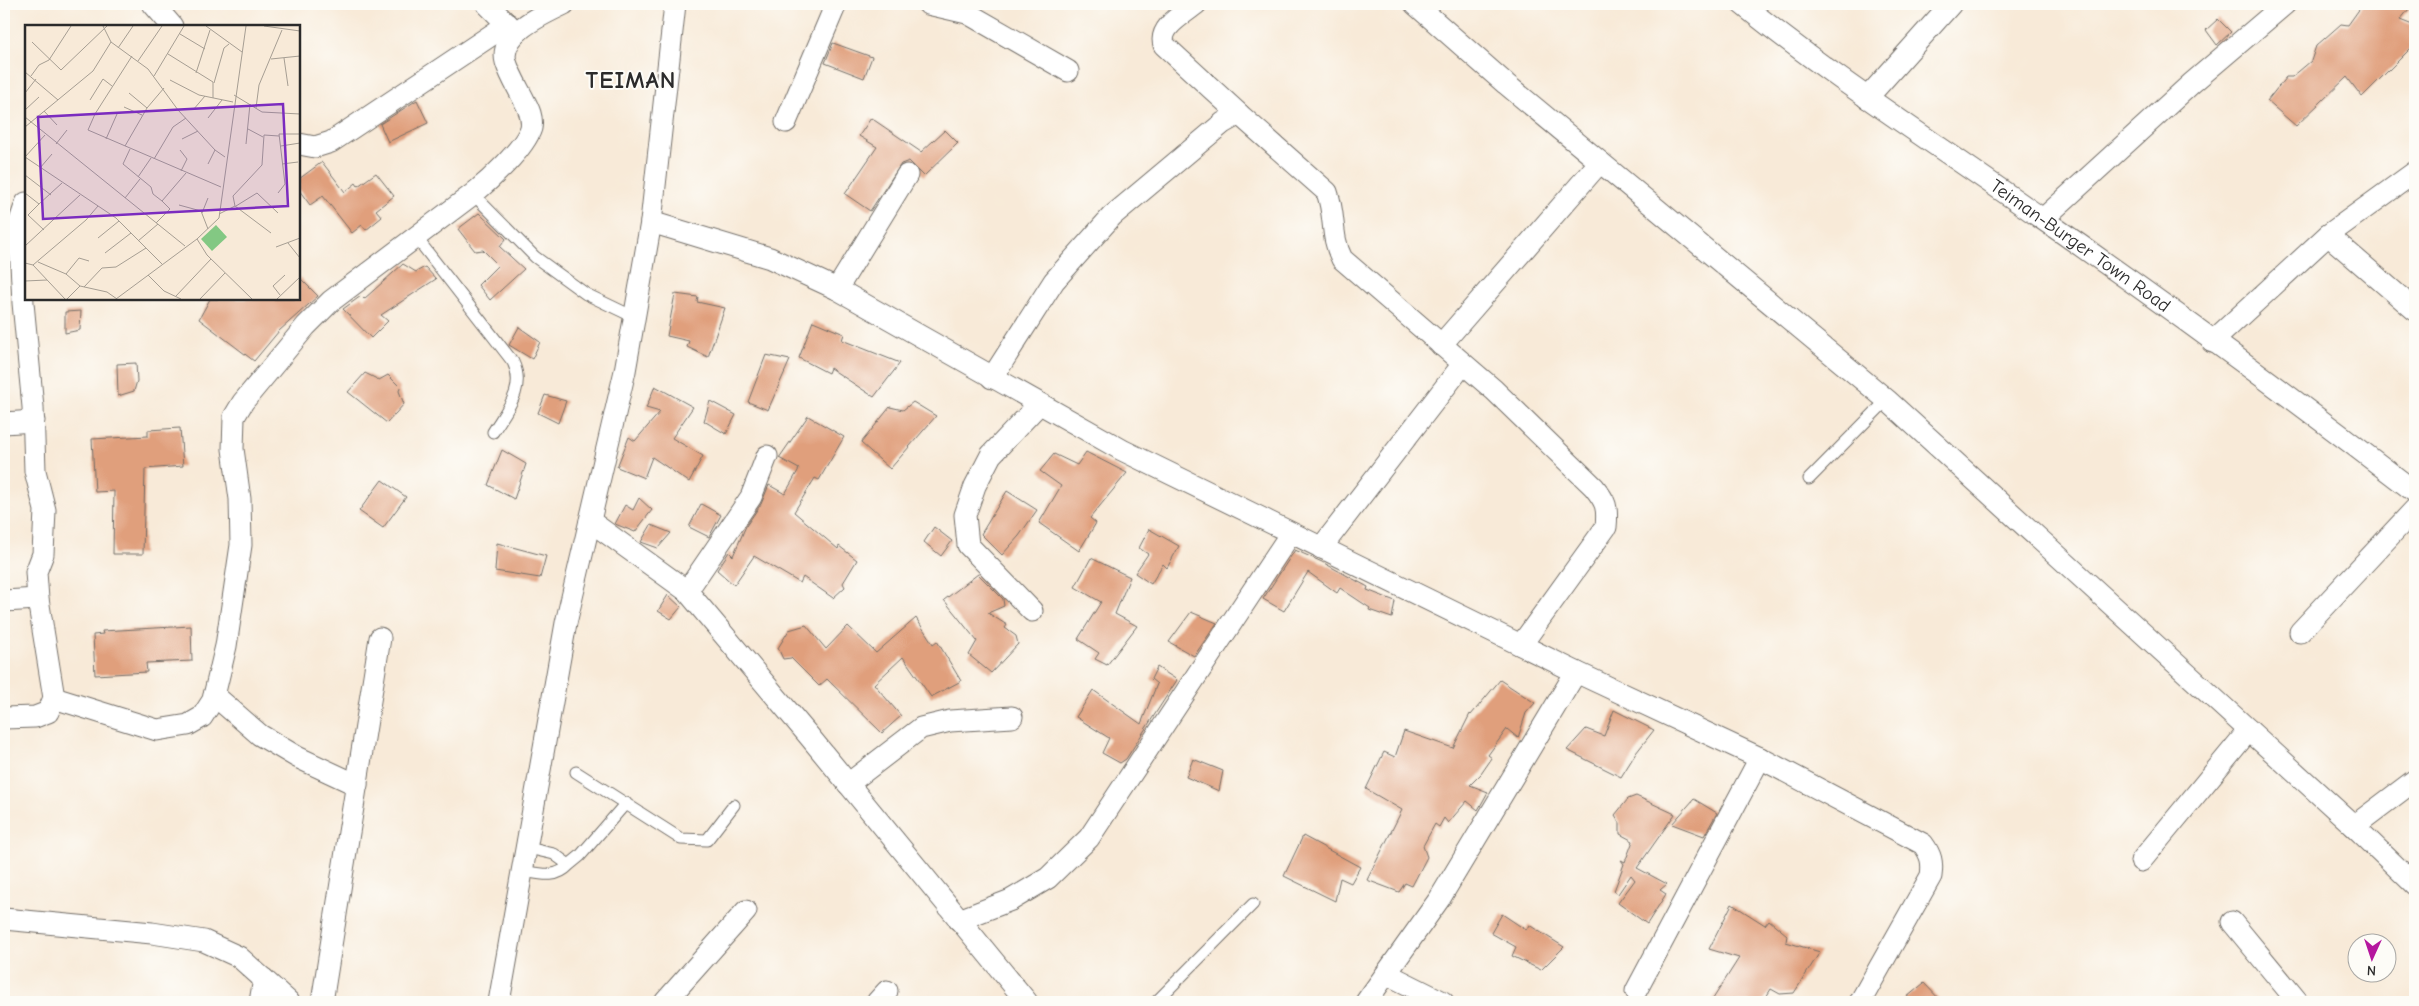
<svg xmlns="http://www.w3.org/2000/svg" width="2419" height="1006" font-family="'Comic Neue',sans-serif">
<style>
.building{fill:#e09f7b}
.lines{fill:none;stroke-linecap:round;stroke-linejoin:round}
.lane-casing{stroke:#736e68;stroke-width:13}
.street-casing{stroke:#736e68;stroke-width:23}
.lane{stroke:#fff;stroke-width:11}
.street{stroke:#fff;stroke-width:21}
.labels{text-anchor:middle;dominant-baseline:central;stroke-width:4;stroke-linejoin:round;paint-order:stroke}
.street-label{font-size:19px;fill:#2b2b2b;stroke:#fdfcf7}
.district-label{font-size:24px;font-weight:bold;letter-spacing:1px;fill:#2b2b2b;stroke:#fdfcf7}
.inset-road{fill:none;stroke:#a69e93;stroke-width:1}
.view{fill:#7b2cbf;fill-opacity:0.15;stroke:#7b2cbf;stroke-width:2.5}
.inset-edge{fill:none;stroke:#2b2b2b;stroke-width:2.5}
</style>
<rect width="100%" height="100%" fill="#fdfcf7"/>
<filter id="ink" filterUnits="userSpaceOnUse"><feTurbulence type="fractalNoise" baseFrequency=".02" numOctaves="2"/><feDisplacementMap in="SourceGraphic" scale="10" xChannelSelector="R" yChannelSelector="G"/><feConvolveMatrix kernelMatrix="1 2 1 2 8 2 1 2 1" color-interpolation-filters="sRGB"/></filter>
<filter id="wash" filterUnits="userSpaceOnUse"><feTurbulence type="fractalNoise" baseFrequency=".0096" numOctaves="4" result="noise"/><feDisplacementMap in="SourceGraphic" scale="20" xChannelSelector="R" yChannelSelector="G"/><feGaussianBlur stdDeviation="1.12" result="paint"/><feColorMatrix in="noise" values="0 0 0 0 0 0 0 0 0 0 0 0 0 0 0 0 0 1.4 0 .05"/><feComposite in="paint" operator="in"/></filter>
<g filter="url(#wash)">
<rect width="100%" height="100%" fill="#f8ead8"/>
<g id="blocks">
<path class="building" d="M 2363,4 L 2413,4 L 2400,20 L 2415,26 L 2415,44 L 2362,97 L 2347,77 L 2296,126 L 2267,101 L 2286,77 L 2292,77 L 2311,61 L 2316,46 L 2341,24 L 2348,25 Z
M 2218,19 L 2231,32 L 2217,45 L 2206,30 Z
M 833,43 L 872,57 L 864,78 L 825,63 Z
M 417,100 L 428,123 L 388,142 L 380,124 Z
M 871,118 L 921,152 L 945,130 L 958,143 L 924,176 L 909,161 L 901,164 L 870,211 L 845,194 L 877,147 L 859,136 Z
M 322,162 L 345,192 L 356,183 L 358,186 L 376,173 L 394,196 L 376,210 L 382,217 L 366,230 L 362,225 L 352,233 L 323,196 L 310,205 L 299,190 L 299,179 Z
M 479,213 L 506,239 L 500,247 L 524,269 L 490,300 L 478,285 L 498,265 L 483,250 L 475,251 L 458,229 Z
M 403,264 L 416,272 L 425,267 L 436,279 L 381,315 L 388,321 L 371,338 L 343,309 L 361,296 L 364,299 Z
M 299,277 L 318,296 L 279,331 L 254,361 L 199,319 L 210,299 L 299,299 Z
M 675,294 L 698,297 L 697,302 L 725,308 L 708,357 L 687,347 L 689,341 L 667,336 Z
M 81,311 L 80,330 L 65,333 L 65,312 Z
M 813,321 L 844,334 L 842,340 L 900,363 L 874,397 L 830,368 L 828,373 L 799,358 Z
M 519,327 L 540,342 L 532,359 L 509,345 Z
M 766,355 L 790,360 L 768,410 L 748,402 Z
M 136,363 L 137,381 L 134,391 L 118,396 L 117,364 Z
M 365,373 L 379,380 L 388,375 L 400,387 L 399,391 L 404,404 L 387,423 L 348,392 Z
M 655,386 L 693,407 L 672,438 L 703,456 L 689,482 L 652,457 L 644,478 L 617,467 L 629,437 L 635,441 L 660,412 L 646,408 Z
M 545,395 L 566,401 L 558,423 L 538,413 Z
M 710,401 L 736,415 L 726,434 L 704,421 Z
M 913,402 L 936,416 L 890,469 L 861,443 L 890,407 L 903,410 Z
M 808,416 L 844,437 L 819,480 L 815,478 L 794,512 L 838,549 L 839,546 L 857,560 L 843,583 L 845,587 L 833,598 L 803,577 L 800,583 L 754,556 L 734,585 L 717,570 L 729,552 L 733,556 L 746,526 L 761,504 L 769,485 L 785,494 L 799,469 L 779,458 Z
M 180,428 L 183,466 L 145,469 L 143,554 L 113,554 L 114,491 L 95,492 L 92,439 L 148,436 L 148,430 Z
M 502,450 L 526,464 L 514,499 L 488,485 Z
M 1086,452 L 1127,473 L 1090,518 L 1096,523 L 1079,551 L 1039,523 L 1061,486 L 1040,471 L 1054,454 L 1077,465 Z
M 382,480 L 406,497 L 383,528 L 359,511 Z
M 1007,491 L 1037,510 L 1019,536 L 1002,555 L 981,534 Z
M 639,498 L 652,510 L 635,532 L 615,524 L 625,505 L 633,510 Z
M 701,504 L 721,515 L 709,537 L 689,527 Z
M 651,525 L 671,533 L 658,548 L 641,542 Z
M 934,527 L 952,541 L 941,556 L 924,542 Z
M 1149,529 L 1179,546 L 1167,568 L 1163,564 L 1151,584 L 1135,573 L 1148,554 L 1139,548 Z
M 497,543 L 546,556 L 540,578 L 495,571 Z
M 1295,550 L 1322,562 L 1368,587 L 1367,590 L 1395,601 L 1392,618 L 1369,610 L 1370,608 L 1340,588 L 1337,593 L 1308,572 L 1284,611 L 1263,599 Z
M 1091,558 L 1130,577 L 1115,614 L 1137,626 L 1107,665 L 1095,659 L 1099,653 L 1078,639 L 1101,602 L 1075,587 Z
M 978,574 L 1003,599 L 1004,606 L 988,613 L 1007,625 L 1005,628 L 1016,636 L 1018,644 L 991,673 L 969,655 L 977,641 L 944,600 Z
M 668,595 L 681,607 L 671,619 L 658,611 Z
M 1191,612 L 1217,623 L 1194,656 L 1169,642 Z
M 916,618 L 933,644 L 937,641 L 961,681 L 931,697 L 903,657 L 874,684 L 901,716 L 882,733 L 827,679 L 819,686 L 791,658 L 783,659 L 778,648 L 789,630 L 806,625 L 826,649 L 848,626 L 876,653 Z
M 191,626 L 192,661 L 146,663 L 147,672 L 95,675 L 93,635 L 103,634 L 102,631 Z
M 1157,667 L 1177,680 L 1126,759 L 1120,763 L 1102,753 L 1109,738 L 1076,717 L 1093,690 L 1141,724 L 1157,684 L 1151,679 Z
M 1500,680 L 1535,703 L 1526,713 L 1518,738 L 1507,729 L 1488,755 L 1492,758 L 1481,774 L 1470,785 L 1488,792 L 1478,810 L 1467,801 L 1448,823 L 1444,818 L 1439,827 L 1435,824 L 1423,846 L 1427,857 L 1412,886 L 1405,883 L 1399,892 L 1367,880 L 1402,810 L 1366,789 L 1384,752 L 1395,757 L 1404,731 L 1453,748 L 1470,714 L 1471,715 Z
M 1614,710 L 1654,730 L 1636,753 L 1621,777 L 1567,750 L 1586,729 L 1604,736 Z
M 1193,759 L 1223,771 L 1219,791 L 1186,777 Z
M 1636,796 L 1675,814 L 1637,868 L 1667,884 L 1660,890 L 1666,894 L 1647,924 L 1618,903 L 1635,880 L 1631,875 L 1618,894 L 1614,891 L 1624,864 L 1621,860 L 1625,862 L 1633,841 L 1620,834 L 1620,823 L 1615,815 L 1628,799 Z
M 1694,799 L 1717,813 L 1704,836 L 1672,824 Z
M 1303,836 L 1360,867 L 1351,883 L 1340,878 L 1335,901 L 1284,876 Z
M 1732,904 L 1765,925 L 1769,920 L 1787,935 L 1786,942 L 1820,952 L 1794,993 L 1780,994 L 1771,989 L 1763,1002 L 1711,1002 L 1739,958 L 1709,949 Z
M 1502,914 L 1526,930 L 1529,925 L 1564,947 L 1541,970 L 1512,956 L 1516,947 L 1491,933 Z
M 1924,983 L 1942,1002 L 1901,1002 Z"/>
</g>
</g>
<g filter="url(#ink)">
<use href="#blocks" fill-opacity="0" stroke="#736e68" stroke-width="1"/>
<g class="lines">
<g class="lane-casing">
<path id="lane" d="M 473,194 L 535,257 L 586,294 L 634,317
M 415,236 L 513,362 C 526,389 507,409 493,432
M 1809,479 L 1887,400
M 576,772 L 681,839 L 707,840 L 734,805
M 569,865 L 580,856 L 626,803
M 523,871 C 541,874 556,879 569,865 L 554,854 L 528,848
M 1156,1002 L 1253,904"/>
</g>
<g class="street-casing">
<g id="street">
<path d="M 153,4 L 172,26"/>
<path d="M 487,4 L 516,33"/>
<path d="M 928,4 L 967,13 L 1068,71"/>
<path d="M 1196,4 C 1184,14 1158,27 1164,45 L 1239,114"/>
<path d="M 1415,4 L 1506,84 L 1887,400 L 2354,826 L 2415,885"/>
<path id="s1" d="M 1742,4 C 1837,81 1941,147 2041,218 C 2168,306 2293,398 2415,492"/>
<path d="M 1867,98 L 1951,4"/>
<path d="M 786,122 L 836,4"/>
<path d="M 299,144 L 315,147 L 331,142 L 508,24"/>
<path d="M 2043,219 L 2192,83 L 2285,4"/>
<path d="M 651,222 L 770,258 L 837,289 L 1122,450 L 1576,672 L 1760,758 L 1923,844 C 1931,855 1933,862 1931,876 L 1860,1002"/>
<path d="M 2328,235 L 2415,310"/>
<path d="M 837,289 L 907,175"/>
<path d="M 2212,342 L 2328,235 L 2415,172"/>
<path d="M 1441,345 L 1600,162"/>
<path d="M 992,378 L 1054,281 L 1112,216 L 1223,123 L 1239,114 L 1327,192 C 1336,217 1330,235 1342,259 L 1494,390 L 1594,487 C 1606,502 1608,507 1606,527 L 1521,645"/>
<path d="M 4,423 L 34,421"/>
<path d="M 590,521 L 687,591 L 809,736 L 1027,1002"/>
<path d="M 1321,548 L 1463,364"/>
<path d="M 687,591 L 751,497 L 767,456"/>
<path d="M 4,601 L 38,599"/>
<path d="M 1032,611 L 968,545 L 965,515 L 975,486 L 991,455 L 1039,404"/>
<path d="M 2300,632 L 2415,509"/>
<path d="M 214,695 L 260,735 L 297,757 L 357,785"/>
<path d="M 54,698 L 157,730 L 188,725 L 202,717 L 213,700 L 226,646 L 241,545 L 240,499 L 233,449 L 234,417 L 243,402 L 306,326 L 331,301 L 473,194 C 489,181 525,148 531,128 C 533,118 529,109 524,100 C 518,88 510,75 506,62 C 498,33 544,14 564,4"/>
<path d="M 4,718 L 35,717 L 48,712 L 54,698 L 38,599 L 36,572 L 43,554 L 45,510 L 35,471 L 33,407 L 23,303 L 19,224 L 26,203"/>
<path d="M 848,784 L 921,728 L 950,721 L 1012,717"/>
<path d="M 2354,826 L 2415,780"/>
<path d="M 2141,861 L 2249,730"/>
<path d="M 4,919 L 152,933 L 204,941 L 239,957 L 289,1002"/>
<path d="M 959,920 L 1011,900 L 1048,878 L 1089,838 L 1291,533"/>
<path d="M 2232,922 L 2298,1002"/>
<path d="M 1387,974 L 1443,1002"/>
<path d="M 1636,991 L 1760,758"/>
<path d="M 260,1002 L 264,979"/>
<path d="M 322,1002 L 380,638"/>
<path d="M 499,1002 L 566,623 L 625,371 L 651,222 L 675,4"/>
<path d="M 665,1002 L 746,911"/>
<path d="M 877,1002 L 887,991"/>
<path d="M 1366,1002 L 1440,898 L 1576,672"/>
</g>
</g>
<use href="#lane" class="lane"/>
<use href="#street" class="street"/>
</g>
</g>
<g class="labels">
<g class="street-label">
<text stroke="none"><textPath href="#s1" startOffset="416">Teiman-Burger Town Road</textPath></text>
</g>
<g class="district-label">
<text x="631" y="80">TEIMAN</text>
</g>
</g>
<g transform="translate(25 25)">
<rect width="275" height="275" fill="#f8ead8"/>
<path d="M 191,200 L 202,212 L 187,226 L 176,214 Z" fill="#83c883"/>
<path class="inset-road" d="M 78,1 L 86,17 L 123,44 L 153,85 L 190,125 L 200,132M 181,1 L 217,27M 239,1 L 275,6M 155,9 L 180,24M 7,17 L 36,45 L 82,1M 93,23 L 108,1M 143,29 L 188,57 L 188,73M 107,31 L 70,89 L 63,105 L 196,162M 259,33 L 263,61M 246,34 L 275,31M 113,36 L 137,1M 0,47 L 33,75M 171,48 L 185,5M 6,51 L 14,40 L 24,35 L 46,1M 129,51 L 159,1M 145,55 L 174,70 L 208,77M 189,58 L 199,23 L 204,19M 0,68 L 11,54M 104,68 L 122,83M 209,70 L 237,87 L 275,89M 65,75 L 78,54 L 87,61M 99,82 L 117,90M 231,83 L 234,60 L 257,5M 0,85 L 14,72M 168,85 L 180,71M 19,86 L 32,100M 0,92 L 160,221M 183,93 L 197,75M 0,102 L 68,46 L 86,17M 223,104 L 238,112M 81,114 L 92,89M 157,114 L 173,106M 31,119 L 42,105M 221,119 L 225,79M 100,121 L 122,83 L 139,63M 256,121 L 275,118M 105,124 L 98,139 L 126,162 L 128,169 L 137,176 L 161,148M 155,125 L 162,134 L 156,146M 0,132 L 91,193 L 137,239M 0,132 L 20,110M 129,134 L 148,102 L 161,93M 183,139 L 190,125M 257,139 L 273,137M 15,143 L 27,129M 0,150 L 26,170M 113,152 L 126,133M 0,168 L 14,179 L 37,158M 253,168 L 260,159 L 254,109 L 275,109M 100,173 L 115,154M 14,179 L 3,190 L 19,205M 154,180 L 176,186 L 183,204M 211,181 L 232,168 L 253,188M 177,188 L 183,173M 194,189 L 210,181M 131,198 L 145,184 L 137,176M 246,208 L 210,181 L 208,171 L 237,140 L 239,110 L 254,111M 73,213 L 94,196M 172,214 L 194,193 L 221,1M 113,216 L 133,199M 263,218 L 275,233M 0,221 L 55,170M 251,222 L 275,213M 80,228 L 106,208M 13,237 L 41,249 L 54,233 L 64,236M 0,238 L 8,240 L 40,274M 8,240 L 61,195 L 73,181M 41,249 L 55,261 L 82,267 L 92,274M 123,250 L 139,266 L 156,274M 0,256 L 22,255M 59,262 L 77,243 L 91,242 L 121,223M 255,270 L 248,261 L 260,250M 151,271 L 186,234M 42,274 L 55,261M 91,274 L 172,214 L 182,230 L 227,274M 175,274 L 200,248M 252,274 L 275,252"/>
<path class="view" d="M 258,79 L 263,181 L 18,194 L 13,92 Z"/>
<rect width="275" height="275" class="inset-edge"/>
</g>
<rect width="2419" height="1006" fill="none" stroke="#fdfcf7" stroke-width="20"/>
<g transform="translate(2372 958) rotate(183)"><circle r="24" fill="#fdfcf7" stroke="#a9a8a5"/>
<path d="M0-4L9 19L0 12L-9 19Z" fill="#b5179e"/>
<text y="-8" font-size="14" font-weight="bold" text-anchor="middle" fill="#2b2b2b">N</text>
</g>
</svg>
